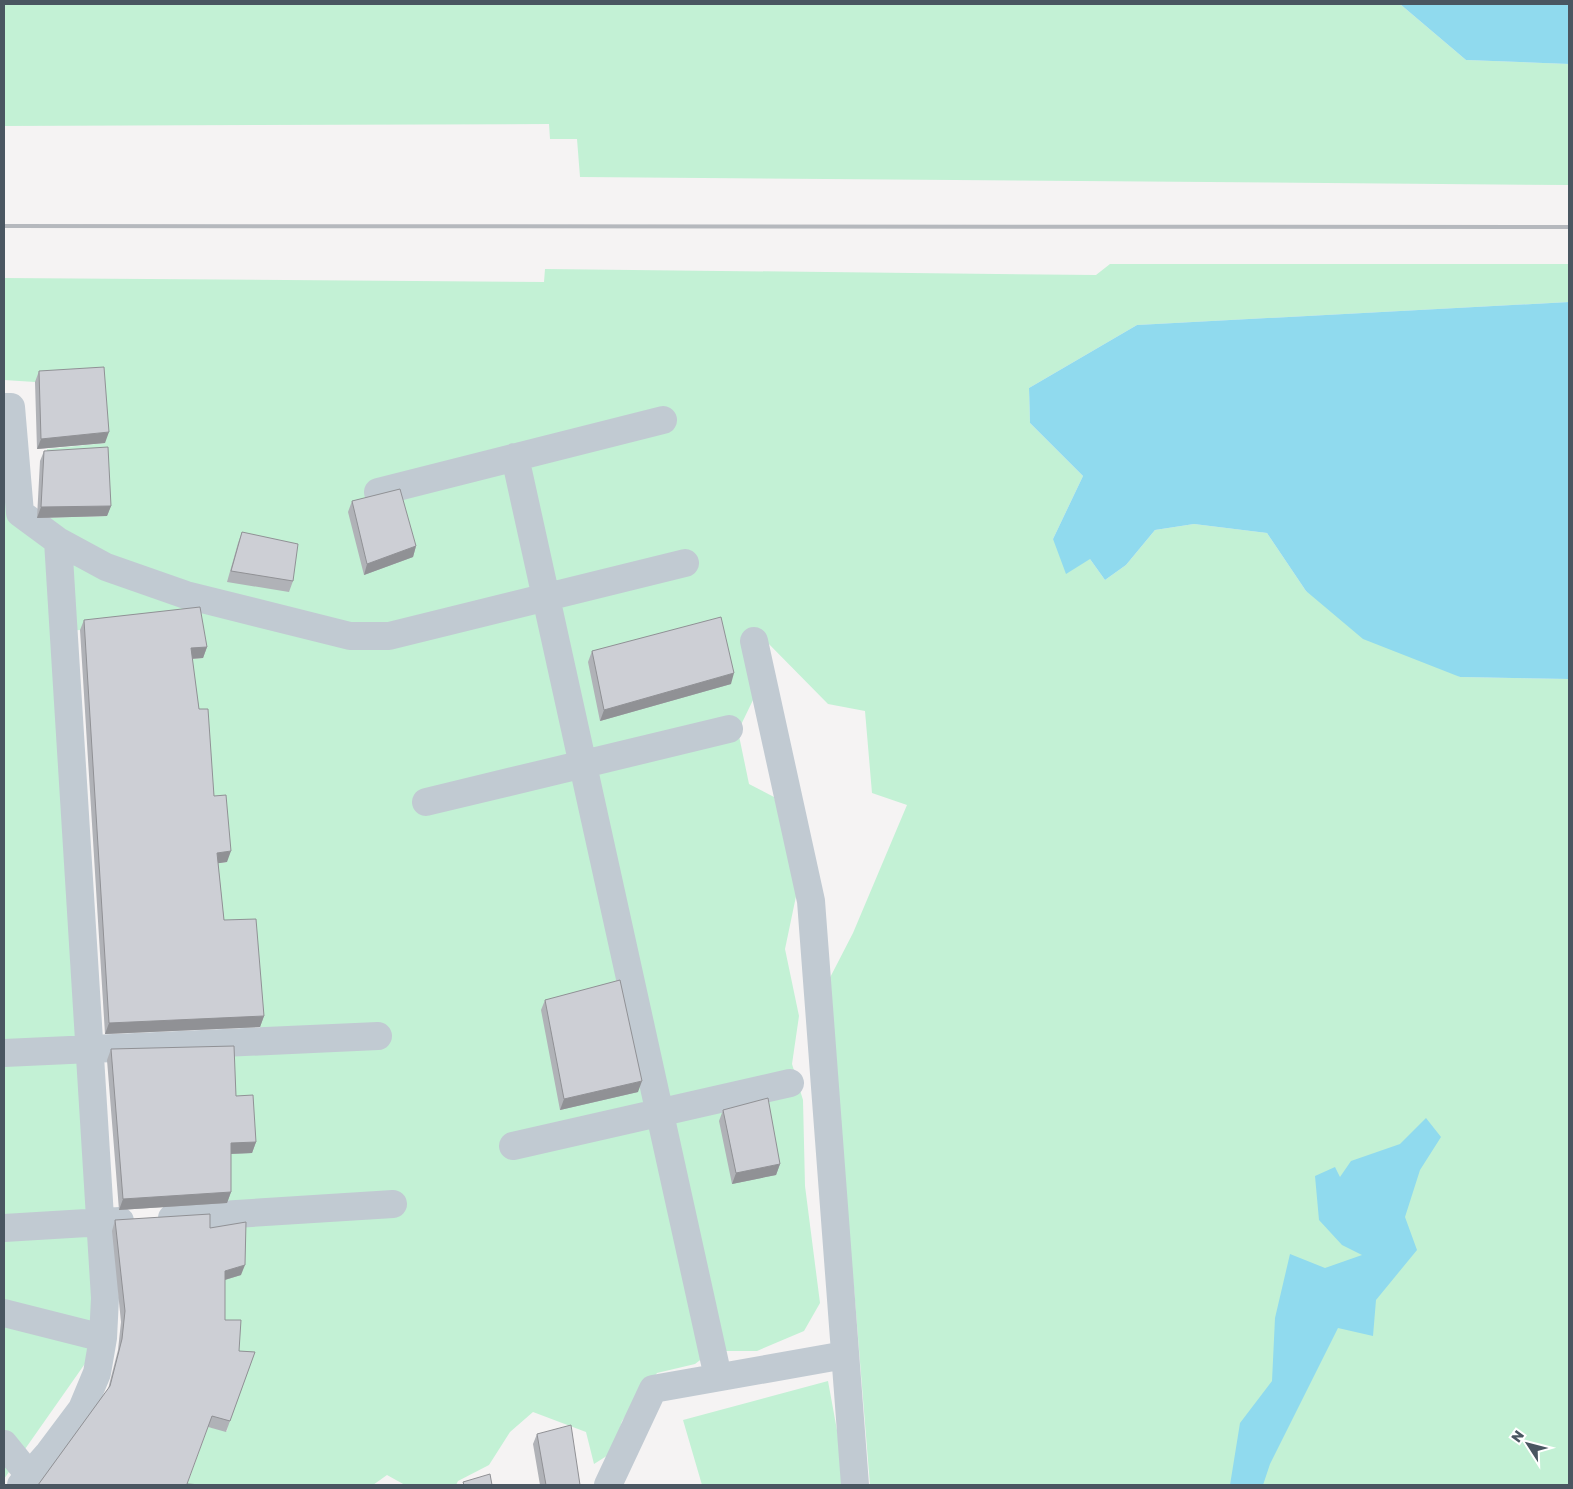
<svg xmlns="http://www.w3.org/2000/svg" width="1573" height="1489" font-family="'Golos Text',sans-serif">
<style>
.green{fill:#c3f1d5}
.water{fill:#90daee}
.lines{fill:none;stroke-linecap:round;stroke-linejoin:round}
.minor{stroke:#c1cad2;stroke-width:28}
.rail{stroke:#b5b8bd;stroke-width:4}
.wall{fill:#b0b2b7}
.shaded-wall{fill:#909195}
.building{fill:#cdcfd5;stroke:#909195}
</style>
<rect width="100%" height="100%" fill="#f5f3f3"/>
<path class="green" d="M 4,4 L 1400,4 L 1466,60 L 1569,64 L 1569,185 L 580,177 L 577,139 L 550,139 L 549,124 L 4,126 Z
M 1110,264 L 1569,264 L 1569,302 L 1137,325 L 1029,388 L 1030,423 L 1083,476 L 1053,539 L 1090,559 L 1105,580 L 1126,565 L 1155,530 L 1194,524 L 1267,533 L 1306,591 L 1460,677 L 1569,679 L 1569,1485 L 870,1485 L 854,1288 L 819,999 L 853,933 L 907,805 L 872,793 L 865,711 L 828,704 L 755,630 L 753,700 L 738,731 L 749,784 L 774,797 L 799,882 L 785,949 L 799,1016 L 792,1064 L 803,1100 L 805,1186 L 820,1303 L 804,1331 L 757,1351 L 712,1351 L 695,1364 L 657,1373 L 622,1421 L 613,1452 L 594,1464 L 586,1432 L 533,1412 L 510,1432 L 489,1465 L 458,1481 L 456,1485 L 405,1485 L 387,1475 L 373,1485 L 187,1485 L 208,1427 L 227,1431 L 235,1362 L 221,1331 L 206,1239 L 232,1107 L 230,1057 L 260,1041 L 260,1027 L 220,931 L 213,864 L 227,862 L 210,807 L 187,659 L 203,658 L 80,630 L 64,631 L 103,1338 L 4,1479 L 4,492 L 18,493 L 37,518 L 107,516 L 47,461 L 47,449 L 105,443 L 35,382 L 4,380 L 4,278 L 544,282 L 545,269 L 1096,275 Z
M 828,1381 L 847,1485 L 702,1485 L 683,1420 Z"/>
<path class="water" d="M 1400,4 L 1569,4 L 1569,64 L 1466,60 Z
M 1569,302 L 1569,679 L 1460,677 L 1363,639 L 1306,591 L 1267,533 L 1194,524 L 1155,530 L 1126,565 L 1105,580 L 1090,559 L 1066,574 L 1053,539 L 1083,476 L 1030,423 L 1029,388 L 1137,325 Z
M 1426,1118 L 1441,1137 L 1420,1170 L 1405,1217 L 1417,1250 L 1376,1300 L 1373,1336 L 1338,1328 L 1270,1464 L 1263,1485 L 1230,1485 L 1240,1423 L 1272,1381 L 1275,1318 L 1290,1254 L 1325,1268 L 1362,1255 L 1342,1245 L 1319,1220 L 1315,1176 L 1335,1167 L 1340,1177 L 1351,1161 L 1400,1144 Z"/>
<g class="lines">
<path class="minor" d="M 4,407 L 11,407 L 20,513 L 58,541 L 105,1298 L 103,1338 L 4,1313
M 515,457 L 718,1377
M 378,492 L 663,420
M 58,541 L 106,567 L 186,595 L 350,636 L 389,636 L 685,563
M 754,641 L 811,901 L 855,1485
M 426,802 L 729,729
M 4,1053 L 378,1036
M 513,1146 L 790,1083
M 172,1218 L 393,1204
M 4,1228 L 120,1221
M 4,1444 L 30,1476
M 21,1485 L 49,1453 L 82,1409 L 97,1373 L 103,1338
M 608,1485 L 653,1389 L 845,1355"/>
<path class="rail" d="M 4,226 L 1569,227"/>
</g>
<path class="wall" d="M 39,371 L 105,443 L 37,449 L 35,382 Z
M 44,451 L 111,506 L 107,516 L 37,518 L 40,461 Z
M 352,501 L 416,546 L 413,557 L 364,575 L 348,512 Z
M 242,532 L 293,581 L 289,592 L 227,582 L 238,543 Z
M 84,620 L 207,647 L 203,658 L 192,659 L 199,709 L 214,796 L 227,862 L 218,863 L 224,920 L 264,1016 L 260,1027 L 105,1034 L 80,630 Z
M 592,651 L 731,684 L 600,721 L 588,662 Z
M 545,1000 L 638,1092 L 560,1110 L 541,1010 Z
M 111,1049 L 236,1096 L 256,1142 L 252,1153 L 231,1154 L 231,1192 L 227,1203 L 119,1210 L 107,1060 Z
M 723,1110 L 780,1164 L 776,1175 L 732,1184 L 719,1121 Z
M 115,1220 L 210,1228 L 241,1275 L 225,1280 L 225,1320 L 239,1351 L 255,1352 L 226,1432 L 208,1427 L 38,1485 L 108,1389 L 118,1350 L 121,1322 L 112,1231 Z
M 537,1434 L 580,1485 L 540,1485 L 533,1444 Z"/>
<path class="shaded-wall" d="M 109,432 L 105,443 L 37,449 L 41,439 Z
M 111,506 L 107,516 L 37,518 L 41,507 Z
M 416,546 L 413,557 L 364,575 L 367,564 Z
M 207,647 L 203,658 L 187,659 L 191,648 Z
M 734,673 L 731,684 L 600,721 L 604,710 Z
M 231,851 L 227,862 L 213,864 L 217,853 Z
M 264,1016 L 260,1027 L 105,1034 L 109,1023 Z
M 642,1081 L 638,1092 L 560,1110 L 564,1099 Z
M 256,1142 L 252,1153 L 228,1154 L 231,1143 Z
M 780,1164 L 776,1175 L 732,1184 L 736,1173 Z
M 231,1192 L 227,1203 L 119,1210 L 123,1199 Z
M 245,1265 L 241,1275 L 221,1281 L 225,1271 Z"/>
<path class="building" d="M 104,367 L 109,432 L 41,439 L 39,371 Z
M 108,447 L 111,506 L 41,507 L 44,451 Z
M 400,489 L 416,546 L 367,564 L 352,501 Z
M 242,532 L 298,544 L 293,581 L 231,571 Z
M 200,607 L 207,647 L 191,648 L 199,709 L 208,709 L 214,796 L 226,795 L 231,851 L 217,853 L 224,920 L 256,919 L 264,1016 L 109,1023 L 84,620 Z
M 721,617 L 734,673 L 604,710 L 592,651 Z
M 620,980 L 642,1081 L 564,1099 L 545,1000 Z
M 234,1046 L 236,1096 L 253,1095 L 256,1142 L 231,1143 L 231,1192 L 123,1199 L 111,1049 Z
M 768,1098 L 780,1164 L 736,1173 L 723,1110 Z
M 210,1214 L 210,1228 L 246,1222 L 245,1265 L 225,1271 L 225,1320 L 241,1320 L 239,1351 L 255,1352 L 230,1421 L 212,1416 L 187,1484 L 202,1485 L 38,1485 L 110,1386 L 122,1339 L 125,1311 L 115,1220 Z
M 571,1425 L 580,1485 L 546,1485 L 537,1434 Z
M 490,1474 L 492,1485 L 464,1485 L 463,1482 Z"/>
<rect width="1573" height="1489" fill="none" stroke="#4a5661" stroke-width="10"/>
<g transform="translate(1528 1444) rotate(306)" stroke="#ffffff" stroke-width="4" paint-order="stroke">
<path d="M0-4L9 19L0 12L-9 19Z" fill="#4a5661"/>
<text y="-8" font-size="14" font-weight="bold" text-anchor="middle" fill="#4a5661">N</text>
</g>
</svg>
